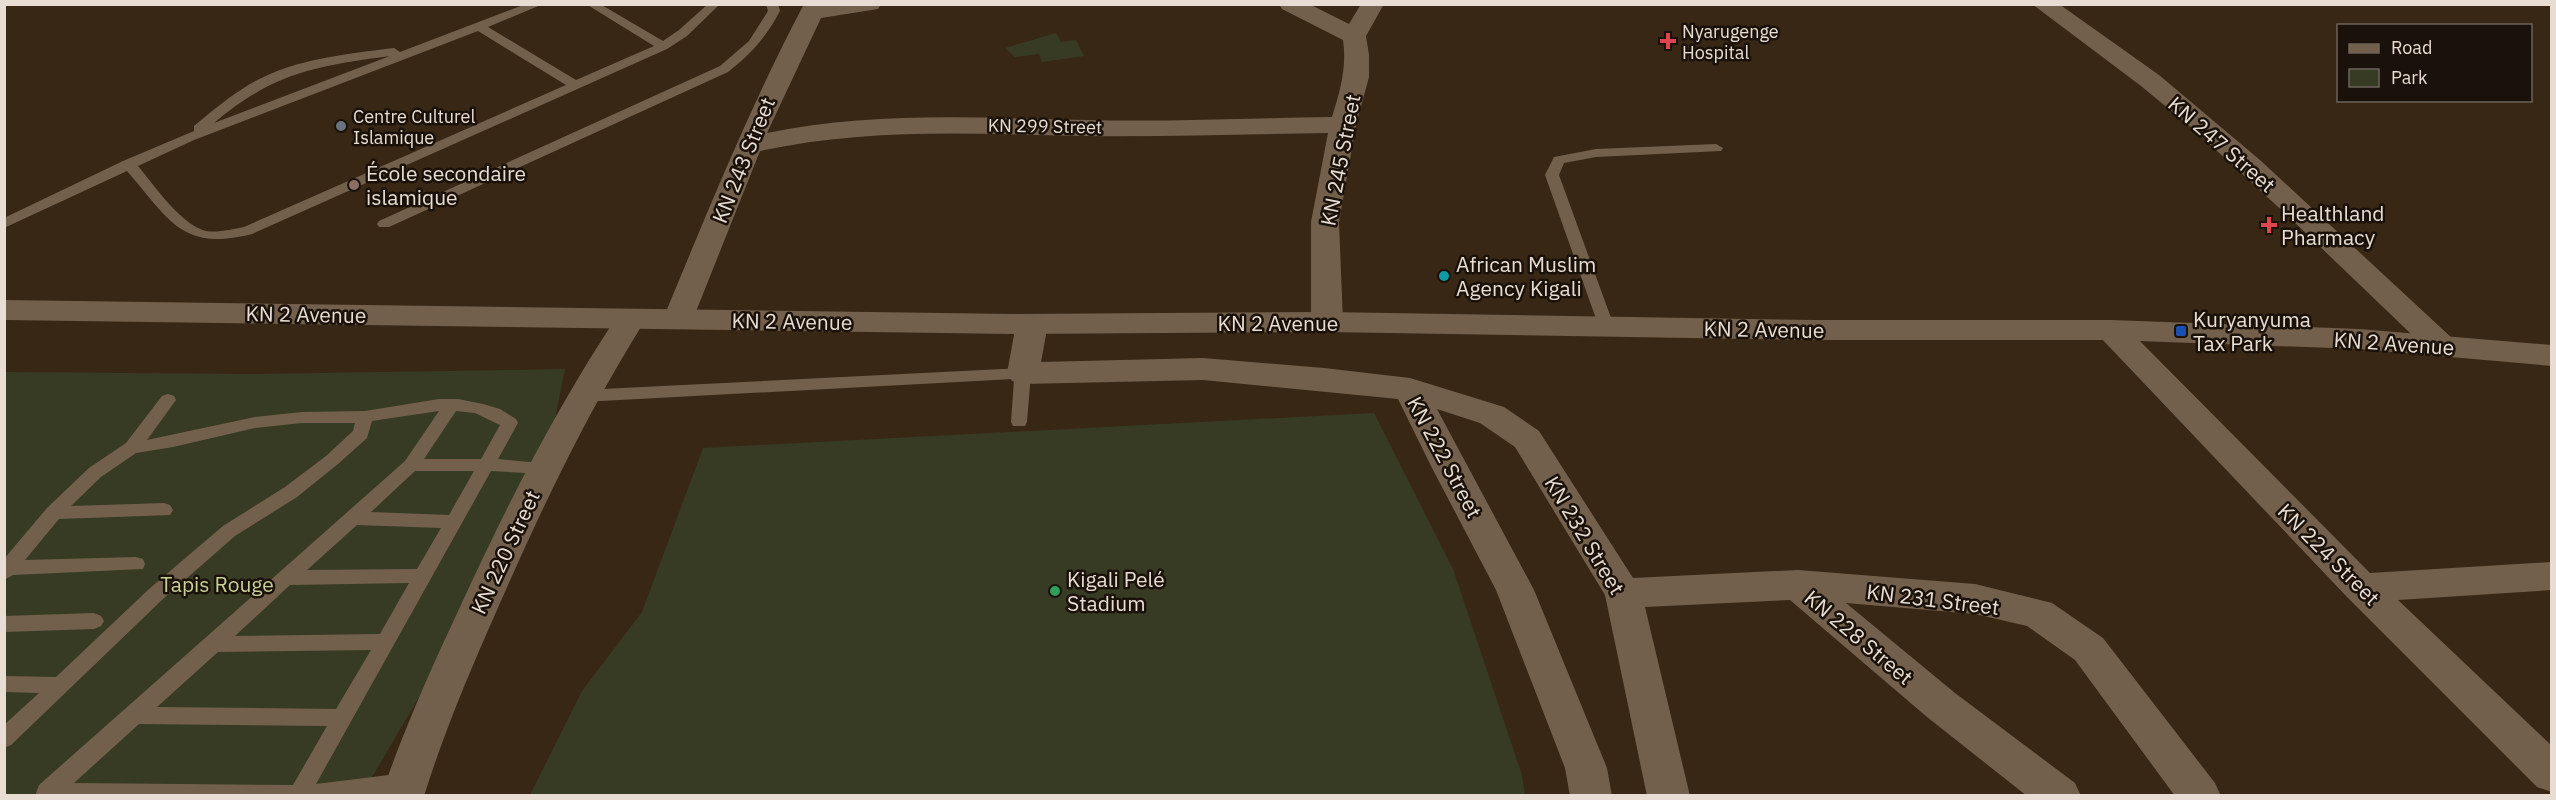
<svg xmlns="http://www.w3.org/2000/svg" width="2556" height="800" font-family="'IBM Plex Sans',sans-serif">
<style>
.green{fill:#383b24}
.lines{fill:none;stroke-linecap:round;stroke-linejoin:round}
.lane{fill:#73604c;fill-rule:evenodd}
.street{fill:#73604c;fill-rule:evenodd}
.secondary{fill:#73604c;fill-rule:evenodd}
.health-dot{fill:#e0444e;stroke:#1a120a;stroke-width:2}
.worship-dot{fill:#6b7280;stroke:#1a120a;stroke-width:2}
.education-dot{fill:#8d6e63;stroke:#1a120a;stroke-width:2}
.culture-dot{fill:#0f9aa8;stroke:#1a120a;stroke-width:2}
.transit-dot{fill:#1a4fb4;stroke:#1a120a;stroke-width:2}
.leisure-dot{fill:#2e9e5b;stroke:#1a120a;stroke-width:2}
.labels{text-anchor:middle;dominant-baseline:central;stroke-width:5;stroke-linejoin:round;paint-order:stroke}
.far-poi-label{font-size:18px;fill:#e8ddd2;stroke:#1a120a;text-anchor:start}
.far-street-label{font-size:18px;fill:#e8ddd2;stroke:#1a120a}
.street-label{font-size:21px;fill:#e8ddd2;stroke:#1a120a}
.poi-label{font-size:21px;fill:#e8ddd2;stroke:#1a120a;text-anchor:start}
.park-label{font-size:21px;fill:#c7d095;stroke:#1a120a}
</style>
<rect width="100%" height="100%" fill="#382715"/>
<path class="green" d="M 1056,33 L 1061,42 L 1076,40 L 1084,56 L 1042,62 L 1039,54 L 1015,57 L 1005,48 Z
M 565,369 L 554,424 L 429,680 L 361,796 L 5,795 L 4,372 L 251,374 Z
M 1374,413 L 1453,569 L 1522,775 L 1525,795 L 530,795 L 582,691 L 642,612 L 703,448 Z"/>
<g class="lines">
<path class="lane" d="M 526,4 L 543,4 L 488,27 L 576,80 L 654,46 L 586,4 L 600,4 L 663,41 L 679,30 L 708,4 L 720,4 L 687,36 L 667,49 L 252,234 C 181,252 169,219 127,171 L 4,228 L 4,218 L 123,161 L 194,131 L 194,126 C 212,111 230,96 250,84 C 293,59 346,54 394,48 L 400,52 ZM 478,31 L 566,85 L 244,227 C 232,229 218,233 206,231 C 181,225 154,185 138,166 L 194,140 ZM 390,56 L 214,123 C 273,73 315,66 390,56 Z
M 766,4 L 778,4 L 780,11 C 767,36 751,54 728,72 L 389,227 L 379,227 L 377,224 L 379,221 L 720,66 L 749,41 L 768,11 Z
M 1716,144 L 1723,148 L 1721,151 L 1596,157 L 1564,163 L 1559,175 L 1614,326 L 1606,331 L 1600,330 L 1545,175 L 1554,157 L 1596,149 Z
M 1023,368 L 1029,369 L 1031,373 L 1027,422 L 1025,426 L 1013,426 L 1011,422 L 1014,379 L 582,402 L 576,400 L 574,396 L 576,392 L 582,390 Z
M 168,394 L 174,396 L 176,400 L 147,440 L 255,417 L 302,412 L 365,411 L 439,399 L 458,399 L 483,404 L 500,409 L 516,419 L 518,423 L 498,459 L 550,464 L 553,468 L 550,472 L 544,474 L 491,471 L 316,784 L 405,773 L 413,775 L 416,782 L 413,789 L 373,796 L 35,796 L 39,785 L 405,461 L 439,411 L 372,421 L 367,438 L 338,464 L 297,497 L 235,536 L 163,599 L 11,745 L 4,748 L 4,725 L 39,693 L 4,692 L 4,676 L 56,677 L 149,589 L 223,526 L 285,487 L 326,456 L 353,431 L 355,423 L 302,423 L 255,428 L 173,447 L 136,453 L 101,477 L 71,506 L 164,503 L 170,505 L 173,510 L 170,515 L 59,519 L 25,560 L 136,557 L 143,559 L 145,564 L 143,569 L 13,575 L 4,580 L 4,559 L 47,508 L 89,468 L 126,443 L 162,396 ZM 456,411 L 475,413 L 500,425 L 481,459 L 424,459 ZM 415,471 L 474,471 L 449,515 L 371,512 ZM 357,525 L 441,528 L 417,569 L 307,570 ZM 409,583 L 380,634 L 235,636 L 290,585 ZM 371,650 L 336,709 L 157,707 L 218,652 ZM 139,724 L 327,726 L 293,785 L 74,783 Z
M 94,613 L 101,616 L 104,621 L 101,626 L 94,629 L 4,632 L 4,616 Z"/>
<path class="street" d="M 804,4 L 881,4 L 878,9 L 821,18 L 767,133 C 873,111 979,118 1086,120 C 1168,122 1250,118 1332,117 C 1340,91 1347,68 1343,40 L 1282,9 L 1279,4 L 1309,4 L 1349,24 L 1361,4 L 1384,4 L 1366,36 L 1369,55 L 1369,77 L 1356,125 L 1339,222 L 1343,322 L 1338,329 L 1327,332 L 1316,329 L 1311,322 L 1311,222 L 1328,133 C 1248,134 1167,137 1087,136 C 973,134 872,127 760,151 L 693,319 L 689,326 L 678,329 L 667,326 L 663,319 C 707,213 750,106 804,4 Z
M 2032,4 L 2059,4 L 2159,75 L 2260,160 L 2453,339 L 2458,346 L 2453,353 L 2442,356 L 2431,353 L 2289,217 L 2192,128 L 2141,86 Z
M 631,309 L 642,312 L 646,319 C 588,411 541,509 497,610 C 470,671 444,732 424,796 L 381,796 C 403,731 431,669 460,607 C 507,505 557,406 620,312 Z
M 1032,314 L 1043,317 L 1048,324 L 1041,362 L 1203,358 L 1324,368 L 1410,378 L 1504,407 L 1539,431 L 1633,578 L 1798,570 L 1975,584 L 2052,603 L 2103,638 L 2215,783 L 2221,796 L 2175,796 L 2075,660 L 2027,626 L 1975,614 L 1846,603 L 1955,693 L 2075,783 L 2081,796 L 2027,796 L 1927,717 L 1790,600 L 1645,607 L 1690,796 L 1647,796 L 1605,595 L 1515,447 L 1480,423 L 1437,409 L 1534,590 L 1607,768 L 1612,796 L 1570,796 L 1565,768 L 1496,590 L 1431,466 L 1398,399 L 1203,380 L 1023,384 L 1012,381 L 1007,373 L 1016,324 L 1021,317 Z
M 2111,320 L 2122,323 L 2370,573 L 2552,562 L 2552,590 L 2398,600 L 2552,746 L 2552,792 L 2537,787 L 2348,598 L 2100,337 L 2095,330 L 2100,323 Z"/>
<path class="secondary" d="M 4,300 L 1013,314 L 1327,312 L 1815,320 L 2111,320 L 2359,329 L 2552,345 L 2552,366 L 2359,349 L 2111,340 L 1815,340 L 1327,332 L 1013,334 L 4,320 Z"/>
</g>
<g class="health-dot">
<path d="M1665 32h6v6h6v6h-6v6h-6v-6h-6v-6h6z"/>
<path d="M2266 216h6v6h6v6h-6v6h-6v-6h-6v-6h6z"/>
</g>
<circle class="worship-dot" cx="341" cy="126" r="6"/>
<circle class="education-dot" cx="354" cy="185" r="6"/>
<circle class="culture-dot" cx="1444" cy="276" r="6"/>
<rect class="transit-dot" x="2175" y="325" width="12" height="12" rx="3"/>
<circle class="leisure-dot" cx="1055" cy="591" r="6"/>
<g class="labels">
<g class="far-poi-label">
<text x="1682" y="31">Nyarugenge<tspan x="1682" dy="21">Hospital</tspan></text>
<text x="353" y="116">Centre Culturel<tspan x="353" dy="21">Islamique</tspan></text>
</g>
<g class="far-street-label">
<text transform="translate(1045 126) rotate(1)">KN 299 Street</text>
</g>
<g class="street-label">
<text transform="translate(2222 144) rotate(41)">KN 247 Street</text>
<text transform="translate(743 160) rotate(-68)">KN 243 Street</text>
<text transform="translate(1340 160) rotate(-79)">KN 245 Street</text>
<text transform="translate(306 314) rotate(1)">KN 2 Avenue</text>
<text transform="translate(792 321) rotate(1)">KN 2 Avenue</text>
<text x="1278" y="323">KN 2 Avenue</text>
<text transform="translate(1764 329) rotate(1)">KN 2 Avenue</text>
<text transform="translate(2394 343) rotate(4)">KN 2 Avenue</text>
<text transform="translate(1445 457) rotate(62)">KN 222 Street</text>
<text transform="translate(1585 535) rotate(59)">KN 232 Street</text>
<text transform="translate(505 552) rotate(-65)">KN 220 Street</text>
<text transform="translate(2329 554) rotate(45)">KN 224 Street</text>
<text transform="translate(1933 599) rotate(7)">KN 231 Street</text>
<text transform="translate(1859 637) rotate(40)">KN 228 Street</text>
</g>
<g class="poi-label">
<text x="366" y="173">École secondaire<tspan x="366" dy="24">islamique</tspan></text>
<text x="2281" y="213">Healthland<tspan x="2281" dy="24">Pharmacy</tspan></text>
<text x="1456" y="264">African Muslim<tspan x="1456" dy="24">Agency Kigali</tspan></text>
<text x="2193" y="319">Kuryanyuma<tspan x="2193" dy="24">Tax Park</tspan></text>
<text x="1067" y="579">Kigali Pelé<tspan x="1067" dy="24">Stadium</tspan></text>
</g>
<g class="park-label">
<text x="217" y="584">Tapis Rouge</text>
</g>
</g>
<rect width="2556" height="800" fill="none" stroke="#e8ddd2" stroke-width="12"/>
<rect x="2337" y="24" width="195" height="78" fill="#1a120a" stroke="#6c635a" stroke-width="1.5"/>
<rect x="2349" y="44" width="30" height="9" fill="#73604c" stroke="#6c635a" stroke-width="1.5"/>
<text x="2391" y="54" font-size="18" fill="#e8ddd2">Road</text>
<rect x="2349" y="69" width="30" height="18" fill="#383b24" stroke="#6c635a" stroke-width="1.5"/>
<text x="2391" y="84" font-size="18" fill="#e8ddd2">Park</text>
</svg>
